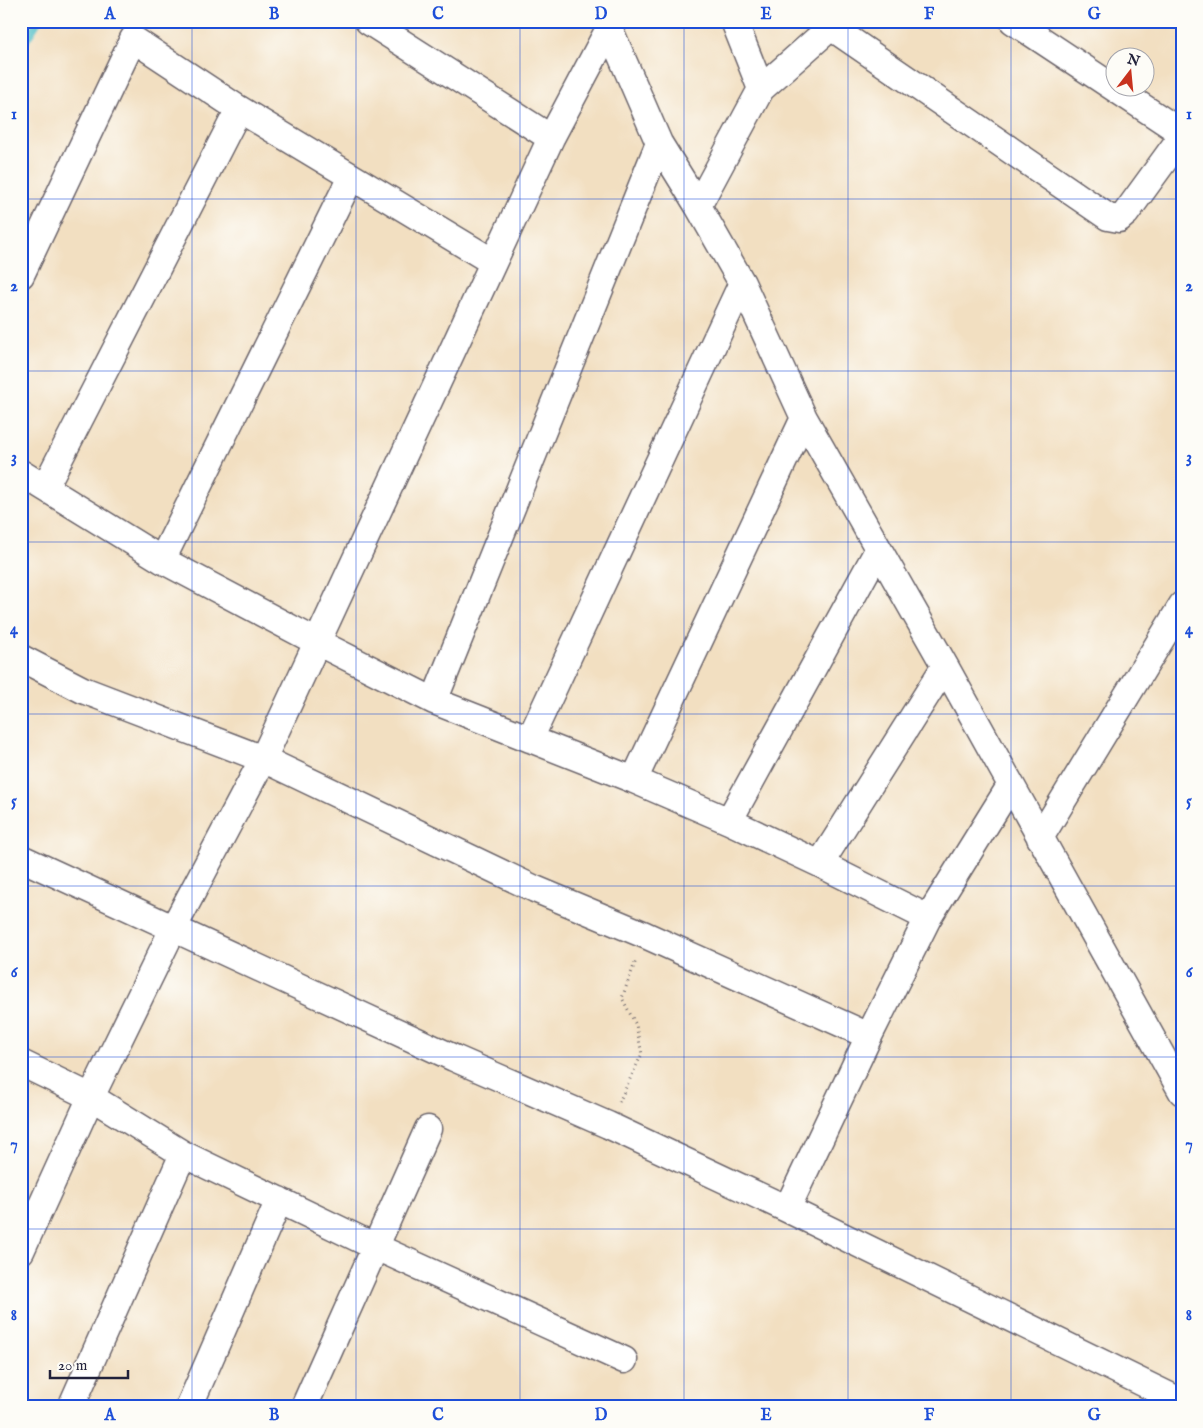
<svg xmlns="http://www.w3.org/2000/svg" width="1203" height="1428" font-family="'IM FELL English',serif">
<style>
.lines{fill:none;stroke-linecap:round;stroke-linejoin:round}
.stream{stroke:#52c0c8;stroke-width:8}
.minor-casing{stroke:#6b646a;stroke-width:29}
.path{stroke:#6b646a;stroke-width:3;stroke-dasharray:1 4;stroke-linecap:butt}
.minor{stroke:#fff;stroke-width:26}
.grid{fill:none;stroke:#1d4ed8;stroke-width:1;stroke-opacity:0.55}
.neatline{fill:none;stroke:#1d4ed8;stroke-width:2}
.grid-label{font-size:16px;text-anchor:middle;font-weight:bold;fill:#1d4ed8}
</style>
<rect width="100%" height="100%" fill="#fdfcf7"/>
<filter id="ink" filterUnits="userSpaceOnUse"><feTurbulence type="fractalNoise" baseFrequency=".02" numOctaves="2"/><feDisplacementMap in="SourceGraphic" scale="10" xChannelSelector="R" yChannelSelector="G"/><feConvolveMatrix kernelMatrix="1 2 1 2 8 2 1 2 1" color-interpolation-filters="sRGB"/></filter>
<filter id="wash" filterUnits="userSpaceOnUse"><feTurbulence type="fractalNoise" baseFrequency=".0096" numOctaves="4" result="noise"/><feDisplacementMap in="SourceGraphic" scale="20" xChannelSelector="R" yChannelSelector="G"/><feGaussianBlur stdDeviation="1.12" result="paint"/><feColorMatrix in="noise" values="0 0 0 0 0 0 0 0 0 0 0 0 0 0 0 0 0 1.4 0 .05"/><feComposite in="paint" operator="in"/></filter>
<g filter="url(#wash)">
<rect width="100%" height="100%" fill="#f2dfc1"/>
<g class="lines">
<path class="stream" d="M 21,56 L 26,40 L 38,21"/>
</g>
</g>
<g filter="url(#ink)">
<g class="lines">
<g class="minor-casing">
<path id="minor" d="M 368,21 L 551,138
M 606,21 L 659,143 L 698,206 L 742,283 L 804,418 L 945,666 L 1182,1092
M 1013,21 L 1182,133
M 831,27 L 1108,217 L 1119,219 L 1126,213 L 1182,136
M 761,89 L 831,27 L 835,21
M 698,206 L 761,89 L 734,21
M 21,275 L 133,39 L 239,109 L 493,262
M 21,473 L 162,560 L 317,642 L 434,701 L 634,780 L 729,821 L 820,864 L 928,918
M 45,487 L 239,109
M 162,560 L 351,177
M 21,658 L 83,690 L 263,759 L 535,889 L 645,935 L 869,1036
M 434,701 L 659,143
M 530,739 L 742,283
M 634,780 L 804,418
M 729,821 L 878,550
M 1040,838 L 1182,605
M 21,858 L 454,1058 L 608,1125 L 787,1209 L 1182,1402
M 820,864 L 945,666
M 21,1063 L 91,1097 L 183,1154 L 376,1247 L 624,1360
M 787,1209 L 869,1036 L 928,918 L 1010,786
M 21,1251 L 91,1097 L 174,927 L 263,759 L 551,138 L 613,21
M 71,1407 L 183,1154
M 189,1407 L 279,1200
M 304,1407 L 428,1129"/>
</g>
<path class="path" d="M 619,1102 L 642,1054 L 636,1025 L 622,998 L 636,960"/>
<use href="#minor" class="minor"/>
</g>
</g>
<path class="grid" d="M 192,21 L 192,1407M 356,21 L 356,1407M 520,21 L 520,1407M 684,21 L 684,1407M 848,21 L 848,1407M 1011,21 L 1011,1407M 21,199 L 1182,199M 21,371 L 1182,371M 21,542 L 1182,542M 21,714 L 1182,714M 21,886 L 1182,886M 21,1057 L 1182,1057M 21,1229 L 1182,1229"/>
<rect width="1203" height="1428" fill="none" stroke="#fdfcf7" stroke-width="55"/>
<g transform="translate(1130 72) rotate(16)"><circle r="24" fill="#fdfcf7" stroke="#a5a5ac"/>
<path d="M0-4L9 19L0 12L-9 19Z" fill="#c8321e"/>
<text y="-8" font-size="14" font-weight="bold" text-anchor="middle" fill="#22223b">N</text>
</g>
<path d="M50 1370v8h78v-8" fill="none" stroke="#22223b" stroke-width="2.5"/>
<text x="58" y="1370" font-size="15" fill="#22223b" stroke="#fdfcf7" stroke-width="4" paint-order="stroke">20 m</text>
<rect x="28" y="28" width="1148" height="1372" class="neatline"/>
<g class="grid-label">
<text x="110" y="19">A</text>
<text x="274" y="19">B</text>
<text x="438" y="19">C</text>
<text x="601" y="19">D</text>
<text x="766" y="19">E</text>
<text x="929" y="19">F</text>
<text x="1094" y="19">G</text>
<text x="14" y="119">1</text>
<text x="1189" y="119">1</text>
<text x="14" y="291">2</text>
<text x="1189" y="291">2</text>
<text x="14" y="462">3</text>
<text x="1189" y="462">3</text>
<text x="14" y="634">4</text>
<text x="1189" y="634">4</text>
<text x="14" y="806">5</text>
<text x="1189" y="806">5</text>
<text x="14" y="977">6</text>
<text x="1189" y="977">6</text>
<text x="14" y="1149">7</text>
<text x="1189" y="1149">7</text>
<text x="14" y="1320">8</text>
<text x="1189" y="1320">8</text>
<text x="110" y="1420">A</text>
<text x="274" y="1420">B</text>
<text x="438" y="1420">C</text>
<text x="601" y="1420">D</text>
<text x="766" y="1420">E</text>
<text x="929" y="1420">F</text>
<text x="1094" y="1420">G</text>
</g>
</svg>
